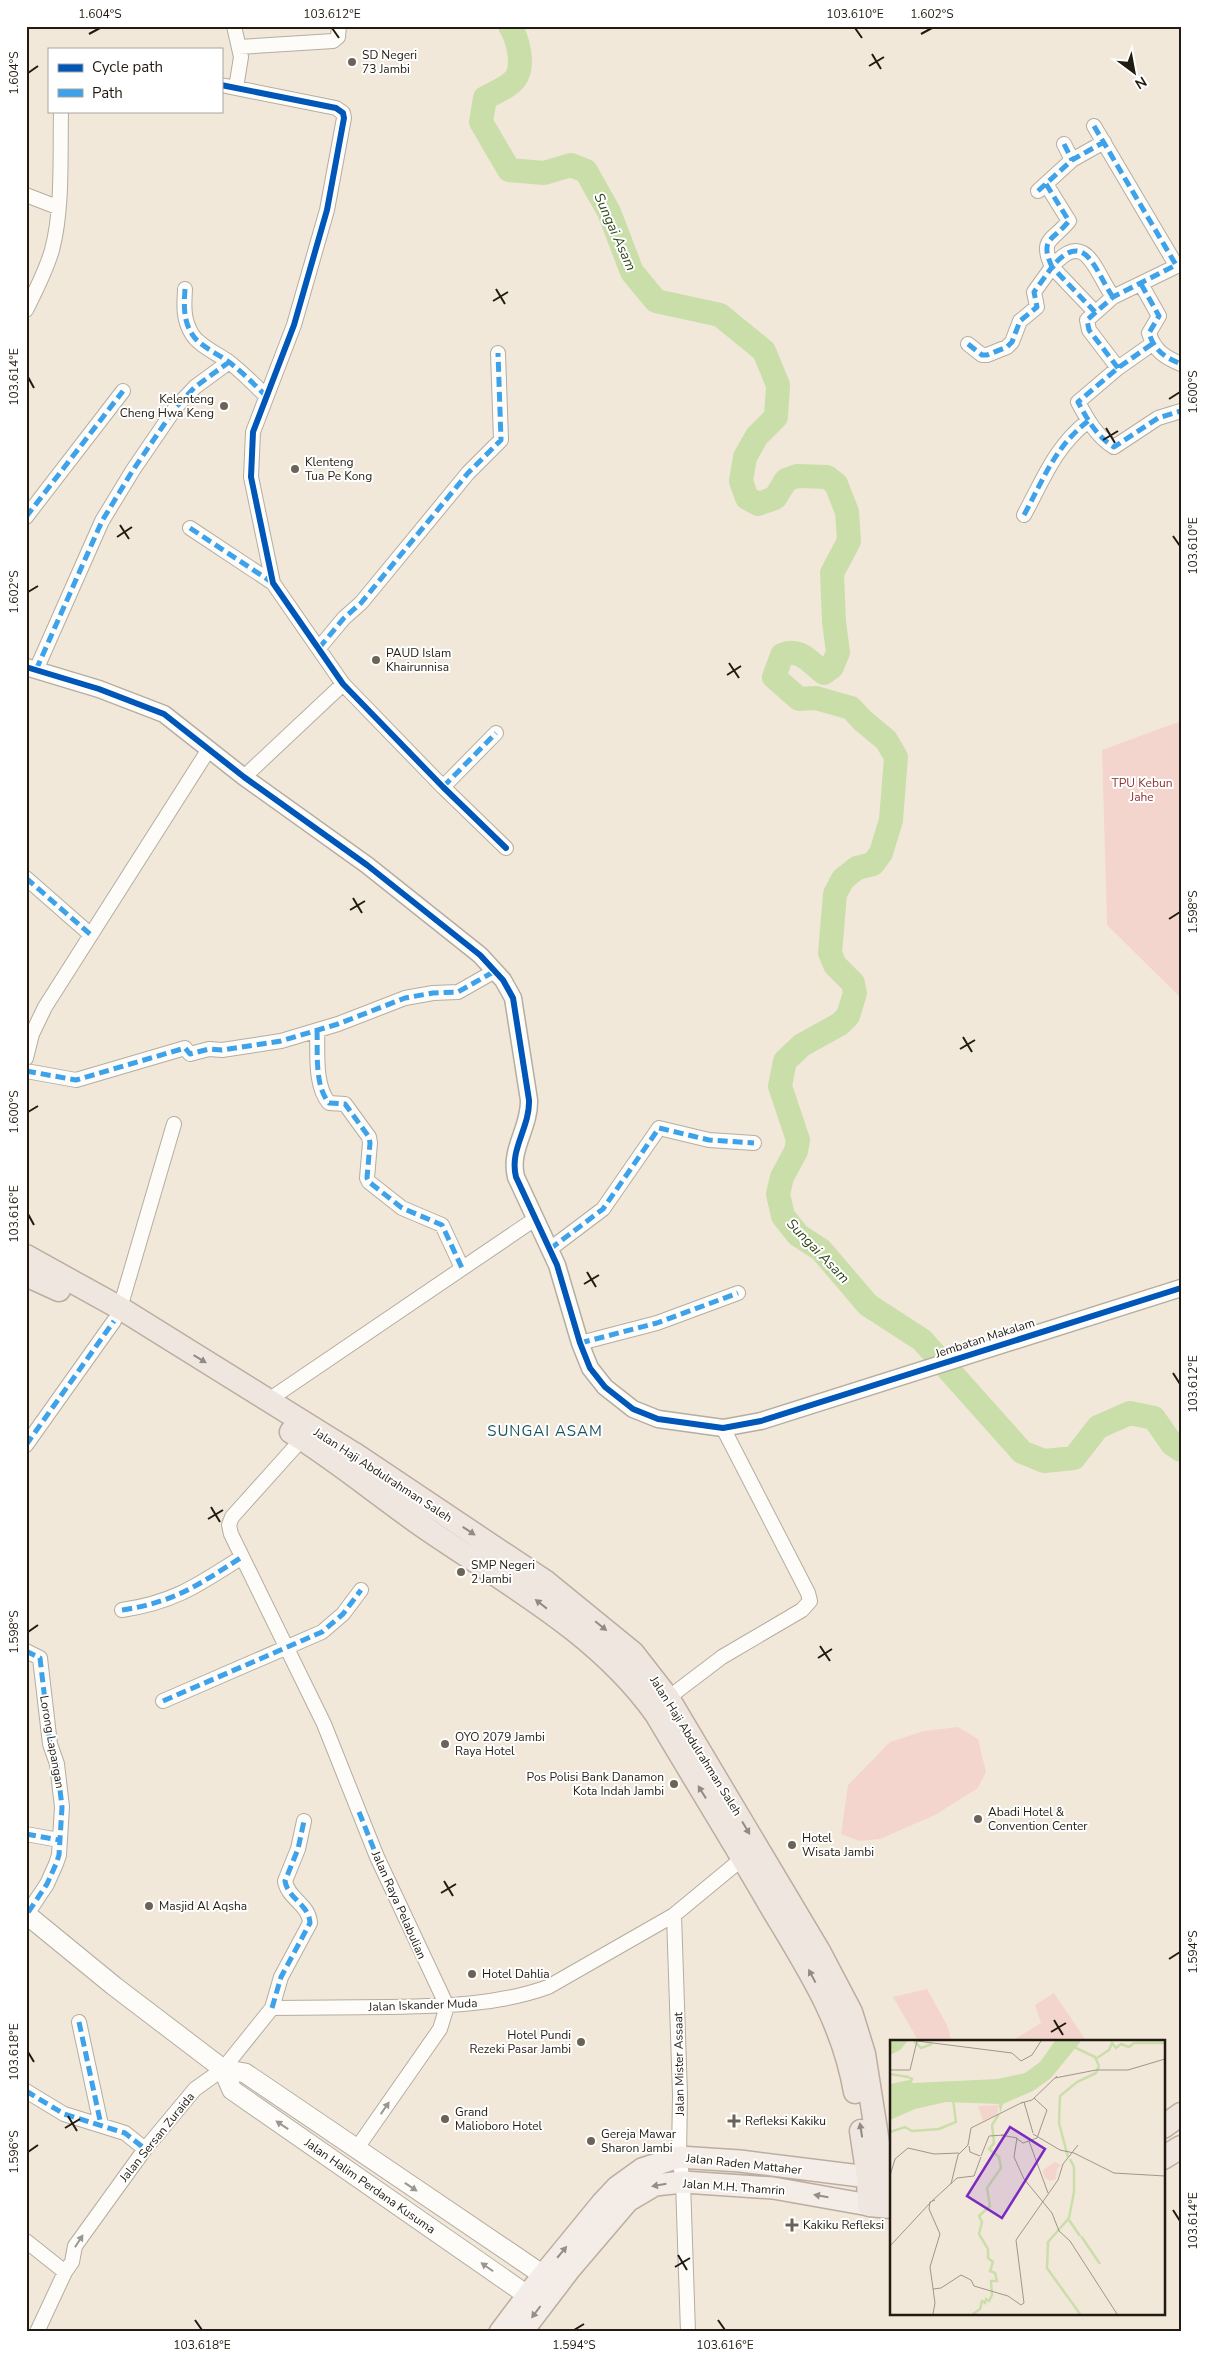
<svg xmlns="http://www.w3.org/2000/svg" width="1207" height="2358" font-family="'Nunito Sans',sans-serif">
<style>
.green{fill:#f4d5cd}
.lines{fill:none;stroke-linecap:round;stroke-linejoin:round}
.river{stroke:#cadeaa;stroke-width:24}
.minor-casing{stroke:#b4ada1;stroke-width:16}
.tertiary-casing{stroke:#b4ada1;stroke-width:19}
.secondary-casing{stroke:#b4ada1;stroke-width:21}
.primary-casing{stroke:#bcada1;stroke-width:24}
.trunk-casing{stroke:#bcada1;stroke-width:25}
.minor{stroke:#fdfcf9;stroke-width:14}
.tertiary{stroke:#fdfcf9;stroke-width:16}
.secondary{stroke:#fdfcf9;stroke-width:19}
.primary{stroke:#f3ece7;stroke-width:21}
.trunk{stroke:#f0e6e0;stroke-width:22}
.quiet{stroke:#3ea2ea;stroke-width:5;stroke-dasharray:10 5;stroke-linecap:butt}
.cycleway-casing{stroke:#fff;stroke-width:9}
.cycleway{stroke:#0057b8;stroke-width:6}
.oneway{fill:#938b83}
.oneway2{fill:#9a9791}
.oneway3{fill:#958e87}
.ticks{fill:none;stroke:#221b11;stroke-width:2}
.poi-dot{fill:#6b6357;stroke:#fff;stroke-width:2}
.labels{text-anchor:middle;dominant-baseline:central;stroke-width:4;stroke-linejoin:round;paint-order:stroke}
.poi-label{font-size:12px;fill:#221b11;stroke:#fff;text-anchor:start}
.park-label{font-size:12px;fill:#8e3131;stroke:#fff}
.street-label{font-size:12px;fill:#221b11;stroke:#fff}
.water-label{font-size:14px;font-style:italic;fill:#304516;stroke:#fff}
.quarter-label{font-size:15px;letter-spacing:1px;fill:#19545c;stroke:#fff}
.inset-river{fill:none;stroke:#cadeaa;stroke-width:2.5}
.inset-road{fill:none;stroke:#9f968a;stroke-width:1}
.view{fill:#7b2cbf;fill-opacity:0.15;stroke:#7b2cbf;stroke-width:2.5}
.inset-edge{fill:none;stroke:#221b11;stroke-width:2.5}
.neatline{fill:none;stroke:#221b11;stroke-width:2}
.ticks-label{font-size:12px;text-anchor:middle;fill:#221b11}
</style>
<rect width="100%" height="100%" fill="#f2e8da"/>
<path class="green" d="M 1181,721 L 1181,998 L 1107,925 L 1102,750 Z
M 958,1727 L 978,1739 L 986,1772 L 978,1788 L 935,1815 L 880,1839 L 859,1841 L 841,1834 L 848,1785 L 890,1742 L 924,1731 Z
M 927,1989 L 947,2025 L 952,2042 L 919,2042 L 893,1997 Z
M 1054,1993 L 1087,2042 L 1010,2042 L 1041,2023 L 1035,2005 Z"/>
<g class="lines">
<path class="river" d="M 510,26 C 518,39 525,66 515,79 C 509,87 494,93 485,98 L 481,122 L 509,170 L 544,173 L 571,165 L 586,171 L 609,212 L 632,272 L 656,301 L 720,315 L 764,351 L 778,385 L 776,417 L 757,436 L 745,457 L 741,481 L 747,498 L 758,504 L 775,498 L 786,480 L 797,476 L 827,477 L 836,484 L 847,512 L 849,541 L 832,573 L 834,622 L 838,652 L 832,667 L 824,673 C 810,663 801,647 782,655 L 774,677 L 799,699 L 816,698 L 851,708 L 862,720 L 886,740 L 896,757 L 891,820 L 881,853 L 873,864 L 857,868 L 843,879 L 835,894 L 830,953 L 835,965 L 853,983 L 855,993 L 848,1016 L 840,1024 L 802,1045 L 785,1061 L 780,1086 L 798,1140 L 796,1151 L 782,1177 L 778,1194 L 783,1216 L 798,1235 L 821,1250 L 868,1305 L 922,1340 L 1022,1452 L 1044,1461 L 1074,1458 L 1098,1427 L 1130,1413 L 1154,1418 L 1172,1444 L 1181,1450"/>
<g class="minor-casing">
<path id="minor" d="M 234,26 L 241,57 L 236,88
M 239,47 L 333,41 L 338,37 L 339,26
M 221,85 L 336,108 L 343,113 L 344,118 L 327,210 L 294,325 L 253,432 L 251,477 L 273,583 L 343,684 L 443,787 L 506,848
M 1094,126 L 1176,265
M 1064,144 L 1072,160
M 1046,184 L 1069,221 C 1053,241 1039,238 1052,267 C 1086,226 1096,274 1113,297
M 1038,191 L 1072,160 L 1104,142
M 26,195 L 57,207
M 1141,284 L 1159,316 L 1149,333 C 1154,350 1164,357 1181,364
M 185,289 C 184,305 183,320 192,334 C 198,345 218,354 229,362 C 242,372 254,384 266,396
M 26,310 C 36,290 46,271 52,250 C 63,209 60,154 61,111
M 968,344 L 982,355 L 987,355 L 1007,347 L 1012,342 L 1020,321 L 1037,307 L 1034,292 L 1052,267 L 1095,312
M 1152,344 L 1118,368 L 1078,402 C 1087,419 1097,437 1114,447 L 1158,418 L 1181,411
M 1118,368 L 1089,330 L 1087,320 L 1113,297 L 1181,264
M 1024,515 C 1044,478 1055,447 1088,421
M 26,517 L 123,391
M 190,528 L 273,583
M 319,648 L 344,618 L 361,603 L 468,473 L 501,440 L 498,353
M 36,670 L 102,521 L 133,470 L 176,407 L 195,387 L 229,362
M 244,777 L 343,684
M 443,787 L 496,733
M 26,878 L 91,935
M 317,1030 C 318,1052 314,1085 329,1103 L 345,1104 L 369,1137 L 370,1143 L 367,1178 L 369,1182 L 402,1208 L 442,1225 L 462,1268
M 26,1058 L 32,1034 L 45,1007 L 209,749
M 26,1071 L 76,1080 L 185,1048 L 190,1054 L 209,1049 L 222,1050 L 281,1041 L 338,1024 L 405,998 L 433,993 L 458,992 L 495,971
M 550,1249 L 603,1209 L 659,1128 L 709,1140 L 754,1143
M 120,1308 L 174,1124
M 580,1343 L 657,1323 L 738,1293
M 267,1401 L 535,1219
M 302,1439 L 232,1517 L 229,1525 L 231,1534 L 324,1724 L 377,1857 L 447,2006 L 440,2029 L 357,2148
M 26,1445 L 114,1321
M 122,1610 C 175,1602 198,1585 242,1557
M 26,1651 L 40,1658 L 50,1744 L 57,1764 L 62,1807 L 59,1855 L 56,1864 L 47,1884 L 27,1914
M 668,1698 L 722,1657 L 802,1610 L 810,1601 L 808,1593 L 723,1428
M 163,1701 L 322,1632 L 343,1614 L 361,1590
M 26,1834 L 59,1840
M 272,2008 C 311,2008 351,2007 390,2007 C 444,2006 498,2005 548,1987 L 674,1915
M 79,2022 L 101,2125
M 26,2091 L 64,2114 L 125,2133 L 145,2149
M 26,2241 L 65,2272
M 37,2332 L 65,2272 L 72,2262 L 75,2246 L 145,2149 L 195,2089 L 223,2069 L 272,2008 L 281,1977 L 310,1923 C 309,1904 288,1899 285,1881 L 298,1849 L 304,1821
M 688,2332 L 683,2182 L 679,2157 L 680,2095 L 674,1915 L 743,1858"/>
</g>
<g class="tertiary-casing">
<path id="tertiary" d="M 26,667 L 99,689 L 164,714 L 244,777 L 367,865 L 480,955 L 503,980 L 513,998 L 529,1100 C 530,1128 509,1149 516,1177 L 557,1265 L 580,1343 L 590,1368 L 605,1387 L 633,1409 L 658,1419 L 723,1428 L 761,1421 L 1181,1288"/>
</g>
<g class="secondary-casing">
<path id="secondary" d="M 26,1914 L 114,1986 L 223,2069 L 245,2073 L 543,2275
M 223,2069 L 232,2090 L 527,2295"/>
</g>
<g class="primary-casing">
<path id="primary" d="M 500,2332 L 543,2275 L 602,2203 L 617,2187 L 642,2169 L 679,2157 L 740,2161 L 884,2179
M 522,2332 L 570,2269 L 628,2201 L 655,2185 L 683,2182 L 773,2188 L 869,2205"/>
</g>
<g class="trunk-casing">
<path id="trunk" d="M 26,1256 L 120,1308 L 353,1453 L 546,1582 L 633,1653 L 668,1698 L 820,1953 L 851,2012 L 864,2054 L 888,2206
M 26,1275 L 59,1290
M 291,1432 C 336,1460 377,1494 421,1525 C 503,1582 597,1631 656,1714 C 695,1780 735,1844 773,1910 C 809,1970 843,2022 855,2092
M 1163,2127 L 1181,2114
M 861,2131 L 868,2178 L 869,2205 L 891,2207
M 1163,2158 L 1181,2147"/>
</g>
<use href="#minor" class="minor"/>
<use href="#tertiary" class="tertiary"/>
<use href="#secondary" class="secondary"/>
<use href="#primary" class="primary"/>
<use href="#trunk" class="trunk"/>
<path class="quiet" d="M 1094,126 L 1176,265 L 1113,297 L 1087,320 L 1089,330 L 1118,368
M 1064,144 L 1072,160
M 1046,184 L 1069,221 C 1053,241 1039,238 1052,267 C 1086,226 1096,274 1113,297
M 1038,191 L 1072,160 L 1104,142
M 1141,284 L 1159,316 L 1149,333 C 1154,350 1164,357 1181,364
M 185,289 C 184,305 183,320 192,334 C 198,345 218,354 229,362 C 242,372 254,384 266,396
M 968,344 L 982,355 L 987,355 L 1007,347 L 1012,342 L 1020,321 L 1037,307 L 1034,292 L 1052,267 L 1095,312
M 1152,344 L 1118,368 L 1078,402 C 1087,419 1097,437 1114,447 L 1158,418 L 1181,411
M 1024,515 C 1044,478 1055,447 1088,421
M 26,517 L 123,391
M 190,528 L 273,583
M 319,648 L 344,618 L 361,603 L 468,473 L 501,440 L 498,353
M 36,670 L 102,521 L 133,470 L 176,407 L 195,387 L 229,362
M 443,787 L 496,733
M 26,878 L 91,935
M 317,1030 C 318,1052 314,1085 329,1103 L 345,1104 L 369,1137 L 370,1143 L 367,1178 L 369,1182 L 402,1208 L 442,1225 L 462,1268
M 26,1071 L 76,1080 L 185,1048 L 190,1054 L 209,1049 L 222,1050 L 281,1041 L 338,1024 L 405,998 L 433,993 L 458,992 L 495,971
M 550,1249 L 603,1209 L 659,1128 L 709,1140 L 754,1143
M 580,1343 L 657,1323 L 738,1293
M 26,1445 L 114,1321
M 122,1610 C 175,1602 198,1585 242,1557
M 26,1651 L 40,1658 L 50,1744 L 57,1764 L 62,1807 L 59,1855 L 56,1864 L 47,1884 L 27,1914
M 163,1701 L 322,1632 L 343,1614 L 361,1590
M 359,1812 L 377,1857
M 26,1834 L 59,1840
M 272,2008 L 281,1977 L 310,1923 C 309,1904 288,1899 285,1881 L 298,1849 L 304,1821
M 79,2022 L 101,2125
M 26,2091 L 64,2114 L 125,2133 L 145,2149"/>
<g class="cycleway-casing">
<path id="cycleway" d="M 221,85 L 336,108 L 343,113 L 344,118 L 327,210 L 294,325 L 253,432 L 251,477 L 273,583 L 343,684 L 443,787 L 506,848
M 26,667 L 99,689 L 164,714 L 244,777 L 367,865 L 480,955 L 503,980 L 513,998 L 529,1100 C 530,1128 509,1149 516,1177 L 557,1265 L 580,1343 L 590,1368 L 605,1387 L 633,1409 L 658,1419 L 723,1428 L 761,1421 L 1181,1288"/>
</g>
<use href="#cycleway" class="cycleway"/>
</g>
<defs><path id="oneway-solid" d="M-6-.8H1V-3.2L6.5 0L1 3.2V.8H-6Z" transform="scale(1.25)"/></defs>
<g class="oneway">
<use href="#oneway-solid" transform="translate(200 1359) rotate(31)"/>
<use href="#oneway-solid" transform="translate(469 1531) rotate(33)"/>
<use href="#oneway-solid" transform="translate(541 1604) rotate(-142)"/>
<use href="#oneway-solid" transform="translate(601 1626) rotate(39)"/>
<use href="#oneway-solid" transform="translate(702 1792) rotate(-122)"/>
<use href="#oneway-solid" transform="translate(746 1828) rotate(59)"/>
<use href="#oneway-solid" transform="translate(812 1976) rotate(-118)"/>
<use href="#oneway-solid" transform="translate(861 2130) rotate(-99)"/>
</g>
<g class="oneway2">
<use href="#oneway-solid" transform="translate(385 2108) rotate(-55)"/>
<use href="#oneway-solid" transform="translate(282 2125) rotate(-146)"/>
<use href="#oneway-solid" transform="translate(411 2187) rotate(34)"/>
<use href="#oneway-solid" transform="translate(79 2241) rotate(-57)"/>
<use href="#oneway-solid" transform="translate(487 2267) rotate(-145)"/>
</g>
<g class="oneway3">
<use href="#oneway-solid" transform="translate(659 2185) rotate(170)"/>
<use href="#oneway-solid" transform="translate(821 2196) rotate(-170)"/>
<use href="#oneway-solid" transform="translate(562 2252) rotate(-50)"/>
<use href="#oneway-solid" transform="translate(536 2312) rotate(127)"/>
</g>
<path class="ticks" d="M 332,28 L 339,38M 855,28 L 862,38M 89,34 L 100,28M 921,34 L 932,28M 872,54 L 881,69M 869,66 L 884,57M 28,73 L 38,66M 496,289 L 505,304M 493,301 L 508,292M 28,377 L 34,388M 1169,399 L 1180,392M 1106,428 L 1115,443M 1103,440 L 1118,431M 120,525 L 129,539M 1173,536 L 1180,546M 117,537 L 132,527M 28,592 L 38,586M 729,663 L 739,678M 727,675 L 741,666M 353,898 L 362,913M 350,910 L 365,901M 1169,919 L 1180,912M 963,1037 L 972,1052M 960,1049 L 975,1040M 28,1112 L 38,1106M 28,1214 L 34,1225M 587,1272 L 596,1287M 584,1284 L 599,1275M 1173,1373 L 1180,1384M 211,1507 L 220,1522M 208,1519 L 223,1510M 28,1632 L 38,1625M 820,1646 L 830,1661M 818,1658 L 832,1649M 444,1881 L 453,1896M 441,1893 L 456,1884M 1169,1959 L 1180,1952M 1054,2020 L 1063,2035M 1051,2032 L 1066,2023M 28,2052 L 34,2062M 68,2116 L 77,2131M 65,2128 L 80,2119M 28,2152 L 38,2145M 1173,2210 L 1180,2221M 678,2255 L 687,2270M 675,2267 L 690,2258M 195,2320 L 202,2330M 718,2320 L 725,2330M 574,2330 L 584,2324"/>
<g class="poi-dot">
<circle cx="352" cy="62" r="5"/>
<circle cx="224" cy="406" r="5"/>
<circle cx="295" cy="469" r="5"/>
<circle cx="376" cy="660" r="5"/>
<circle cx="461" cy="1572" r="5"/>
<circle cx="445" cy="1744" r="5"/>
<circle cx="674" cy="1784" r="5"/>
<circle cx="978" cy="1819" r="5"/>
<circle cx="792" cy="1845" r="5"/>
<circle cx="149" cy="1906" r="5"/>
<circle cx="472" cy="1974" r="5"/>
<circle cx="581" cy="2042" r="5"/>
<circle cx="445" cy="2119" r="5"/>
<path d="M731.5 2113.5h5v5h5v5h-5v5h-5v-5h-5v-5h5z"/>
<circle cx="591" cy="2141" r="5"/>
<path d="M789.5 2217.5h5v5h5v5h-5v5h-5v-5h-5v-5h5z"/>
</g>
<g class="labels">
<g class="poi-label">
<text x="362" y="55">SD Negeri<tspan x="362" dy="14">73 Jambi</tspan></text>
<text x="214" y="399" text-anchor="end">Kelenteng<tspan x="214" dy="14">Cheng Hwa Keng</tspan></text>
<text x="305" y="462">Klenteng<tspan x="305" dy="14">Tua Pe Kong</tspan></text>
<text x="386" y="653">PAUD Islam<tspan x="386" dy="14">Khairunnisa</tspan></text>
<text x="471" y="1565">SMP Negeri<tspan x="471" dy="14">2 Jambi</tspan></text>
<text x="455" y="1737">OYO 2079 Jambi<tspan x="455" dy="14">Raya Hotel</tspan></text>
<text x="664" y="1777" text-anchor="end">Pos Polisi Bank Danamon<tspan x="664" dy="14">Kota Indah Jambi</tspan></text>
<text x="988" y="1812">Abadi Hotel &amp;<tspan x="988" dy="14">Convention Center</tspan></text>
<text x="802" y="1838">Hotel<tspan x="802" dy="14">Wisata Jambi</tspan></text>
<text x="159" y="1906">Masjid Al Aqsha</text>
<text x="482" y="1974">Hotel Dahlia</text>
<text x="571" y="2035" text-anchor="end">Hotel Pundi<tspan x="571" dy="14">Rezeki Pasar Jambi</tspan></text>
<text x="455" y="2112">Grand<tspan x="455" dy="14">Malioboro Hotel</tspan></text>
<text x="745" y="2121">Refleksi Kakiku</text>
<text x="601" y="2134">Gereja Mawar<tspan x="601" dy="14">Sharon Jambi</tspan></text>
<text x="803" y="2225">Kakiku Refleksi</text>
</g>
<g class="park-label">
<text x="1142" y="783">TPU Kebun<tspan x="1142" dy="14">Jahe</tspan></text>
</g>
<g class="street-label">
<text transform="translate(985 1338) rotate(-18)">Jembatan Makalam</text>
<text transform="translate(383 1475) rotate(33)">Jalan Haji Abdulrahman Saleh</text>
<text transform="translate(52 1742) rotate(80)">Lorong Lapangan</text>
<text transform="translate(696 1746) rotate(58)">Jalan Haji Abdulrahman Saleh</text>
<text transform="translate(399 1905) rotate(66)">Jalan Raya Pelabulian</text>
<text transform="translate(423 2005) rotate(-2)">Jalan Iskander Muda</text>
<text transform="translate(679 2064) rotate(-91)">Jalan Mister Assaat</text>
<text transform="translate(157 2137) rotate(-51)">Jalan Sersan Zuraida</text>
<text transform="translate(744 2164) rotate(6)">Jalan Raden Mattaher</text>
<text transform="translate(370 2186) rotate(35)">Jalan Halim Perdana Kusuma</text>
<text transform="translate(734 2187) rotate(4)">Jalan M.H. Thamrin</text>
</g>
<g class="water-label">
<text transform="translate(615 232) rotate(66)">Sungai Asam</text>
<text transform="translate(818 1251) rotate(46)">Sungai Asam</text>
</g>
<g class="quarter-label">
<text x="545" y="1431">SUNGAI ASAM</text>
</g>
</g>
<g transform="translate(890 2040)">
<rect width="275" height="275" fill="#f2e8da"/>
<path d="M 109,65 L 107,75 L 93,81 L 88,66 ZM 165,122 L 171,125 L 167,129 L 166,139 L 160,141 L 154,137 L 153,130 Z" fill="#f4d5cd"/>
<path d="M 0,1 L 18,1 L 10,10 L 0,15 ZM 165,1 L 191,1 L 161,38 L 143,51 L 113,64 L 110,74 L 109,64 L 56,62 L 25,69 L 0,80 L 0,44 L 19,40 L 23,43 L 108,39 L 135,33 L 150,22 Z" fill="#cadeaa"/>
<path class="inset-river" d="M 24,1 L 31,8 L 42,4M 207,18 L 219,10 L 222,3 L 226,8 L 231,4 L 239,7 L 244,3 L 275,3M 0,34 L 18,37 L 22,39 L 20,43M 0,92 L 15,87 L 22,91 L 49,89 L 66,82 L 63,59M 178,117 L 169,83 L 170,56 L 187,42 L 206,33 L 209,26 L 205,17 L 184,7M 180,119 L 184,127 L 184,152 L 179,178 L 158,202 L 157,228 L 190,274M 179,180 L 190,196M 191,196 L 210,224M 83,274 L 90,269 L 92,261 L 95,263 L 96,259 L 99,261 L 102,255 L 101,241 L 107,241 L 105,233 L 100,231 L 103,222 L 98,218 L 98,209 L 89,194 L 92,182 L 89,176 L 100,166 L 97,148 L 111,128 L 109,117 L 99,109 L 104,103 L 102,85 L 109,74"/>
<path class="inset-road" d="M 27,1 L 122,13 L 131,21 L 142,15 L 151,1M 0,30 L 20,30 L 27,1M 165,38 L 206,30 L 238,30 L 275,19M 134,62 L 143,93M 131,63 L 142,60 L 167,36M 143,94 L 170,110 L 184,113 L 224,133M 111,95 L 127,98 L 124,117 L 134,139 L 162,173 L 169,191 L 180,201 L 227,274M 126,98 L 133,103 L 147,98 L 157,70 L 144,58M 139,101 L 158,153M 79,106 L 80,112 L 90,116M 91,116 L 99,96 L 115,95M 224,133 L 275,136M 0,136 L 5,119 L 18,108 L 44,114 L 69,113M 61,144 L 68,115 L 78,105 L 81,88 L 133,62M 42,161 L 67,138 L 84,136 L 91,117M 0,206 L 41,162M 43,249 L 51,248 L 71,235 L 81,240 L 84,246 L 118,256 L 131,265M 131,265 L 134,263 L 126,200 L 168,140 L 173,124 L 188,105M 43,274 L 45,263 L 40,227 L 50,194 L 39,169 L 40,162 L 45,160"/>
<path class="view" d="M 120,87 L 155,109 L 112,178 L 77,156 Z"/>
<rect width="275" height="275" class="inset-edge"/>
</g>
<rect width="1207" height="2358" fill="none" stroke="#ffffff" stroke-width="55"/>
<rect x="48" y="48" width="175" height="65" fill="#ffffff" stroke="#a7a4a0"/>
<rect x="58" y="64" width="25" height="8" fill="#0057b8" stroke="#a7a4a0"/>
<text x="92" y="72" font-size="15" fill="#221b11">Cycle path</text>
<rect x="58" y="89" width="25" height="8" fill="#3ea2ea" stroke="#a7a4a0"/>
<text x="92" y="98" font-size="15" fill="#221b11">Path</text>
<g transform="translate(1134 72) rotate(148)" stroke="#ffffff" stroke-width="4" paint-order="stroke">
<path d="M0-4L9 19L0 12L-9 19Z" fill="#221b11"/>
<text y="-8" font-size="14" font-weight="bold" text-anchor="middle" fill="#221b11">N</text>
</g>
<rect x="28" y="28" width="1152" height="2302" class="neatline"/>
<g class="ticks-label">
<text x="100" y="18">1.604°S</text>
<text x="332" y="18">103.612°E</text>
<text x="855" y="18">103.610°E</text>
<text x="932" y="18">1.602°S</text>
<text transform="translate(14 73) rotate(-90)" y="4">1.604°S</text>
<text transform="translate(14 377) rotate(-90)" y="4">103.614°E</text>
<text transform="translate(1193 392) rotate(-90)" y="4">1.600°S</text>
<text transform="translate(1193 546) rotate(-90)" y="4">103.610°E</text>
<text transform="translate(14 592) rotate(-90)" y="4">1.602°S</text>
<text transform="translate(1193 912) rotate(-90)" y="4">1.598°S</text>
<text transform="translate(14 1112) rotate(-90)" y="4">1.600°S</text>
<text transform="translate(14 1214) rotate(-90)" y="4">103.616°E</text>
<text transform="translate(1193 1384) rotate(-90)" y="4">103.612°E</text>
<text transform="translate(14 1632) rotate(-90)" y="4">1.598°S</text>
<text transform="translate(1193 1952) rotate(-90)" y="4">1.594°S</text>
<text transform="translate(14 2052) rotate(-90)" y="4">103.618°E</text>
<text transform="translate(14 2152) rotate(-90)" y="4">1.596°S</text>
<text transform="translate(1193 2221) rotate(-90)" y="4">103.614°E</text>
<text x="202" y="2349">103.618°E</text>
<text x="574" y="2349">1.594°S</text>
<text x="725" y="2349">103.616°E</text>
</g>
</svg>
